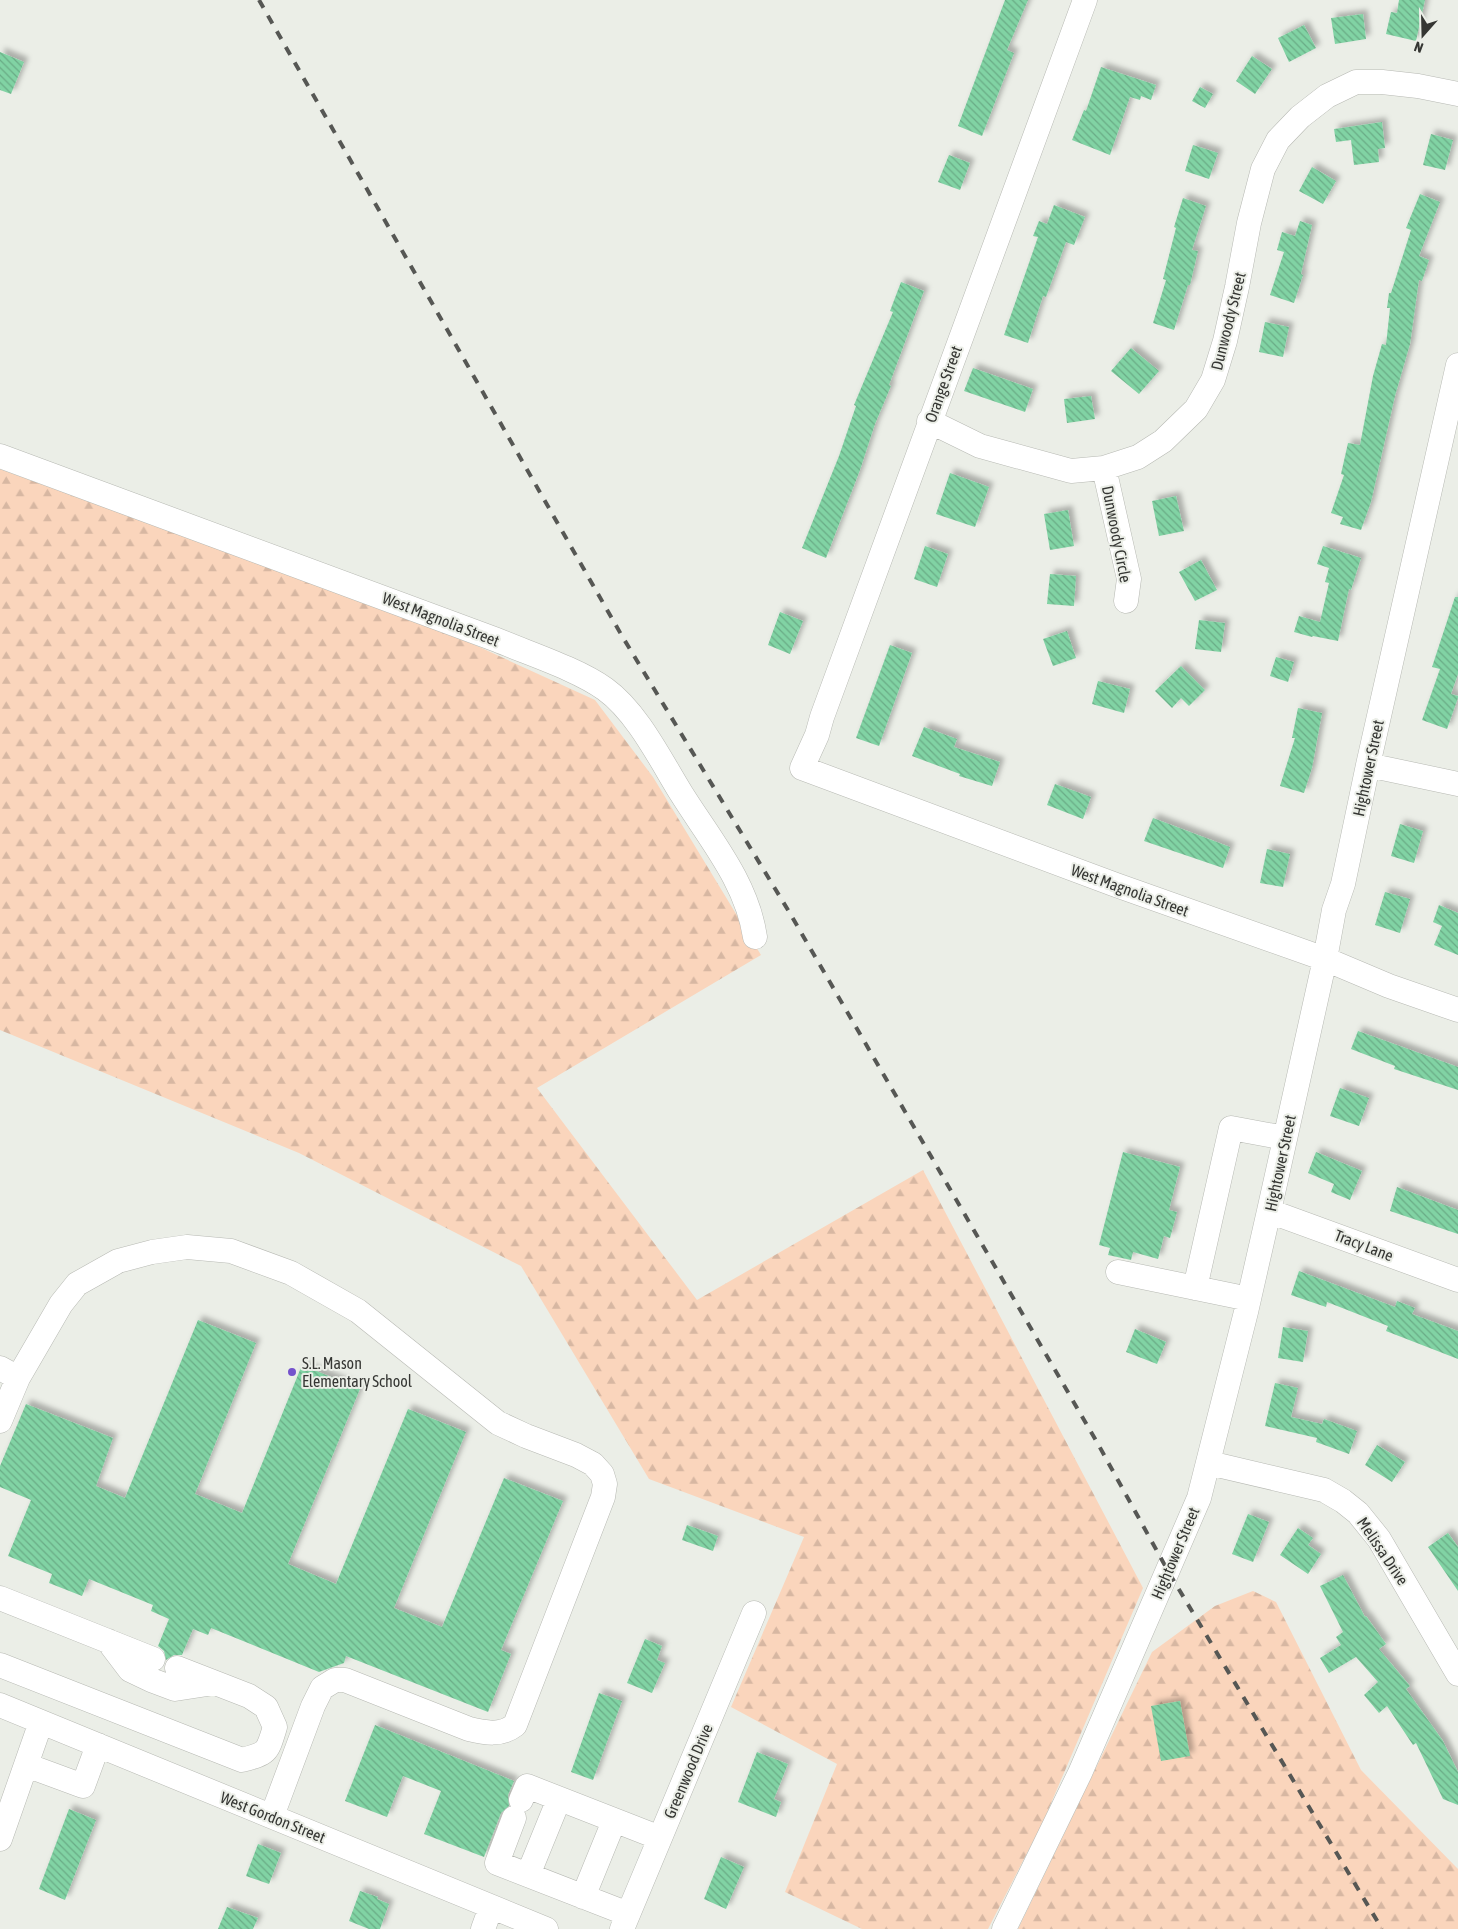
<svg xmlns="http://www.w3.org/2000/svg" width="1458" height="1929" font-family="'Asap Condensed',sans-serif">
<style>
.forest{fill:url(#forest-firs)}
.building{fill:url(#building-back-hatch);filter:url(#shadow)}
.lines{fill:none;stroke-linecap:round;stroke-linejoin:round}
.minor-casing{stroke:#b7b9b3;stroke-width:25}
.minor{stroke:#fff;stroke-width:24}
.rail{stroke:#565754;stroke-width:4;stroke-dasharray:9 9;stroke-linecap:butt}
.poi-dot{fill:#7452cc;stroke:#ebeee7;stroke-width:2}
.labels{text-anchor:middle;dominant-baseline:central;stroke-width:4;stroke-linejoin:round;paint-order:stroke}
.street-label{font-size:16px;fill:#353633;stroke:#ebeee7}
.poi-label{font-size:16px;fill:#353633;stroke:#ebeee7;text-anchor:start}
</style>
<defs>
<pattern id="forest-firs" width="22" height="20" patternUnits="userSpaceOnUse" patternTransform="scale(1.25)"><rect width="22" height="20" fill="#fad5bc"/><path d="M5 1l3.5 6h-7zM16 11l3.5 6h-7z" fill="#d7b7a2"/></pattern>
<pattern id="building-back-hatch" width="6" height="6" patternUnits="userSpaceOnUse" patternTransform="scale(1.25)"><rect width="6" height="6" fill="#81d3a4"/><path d="M-1 5l2 2M0 0l6 6M5-1l2 2" fill="none" stroke="#6aac86"/></pattern>
<filter id="shadow"><feDropShadow dx="4.5" dy="-4.5" stdDeviation="2.5" flood-color="#0004"/></filter>
</defs>
<rect width="100%" height="100%" fill="#ebeee7"/>
<path class="forest" d="M 0,469 L 451,634 L 595,700 L 653,777 L 761,955 L 537,1088 L 697,1300 L 923,1170 L 1143,1588 L 1043,1822 L 988,1929 L 862,1929 L 785,1892 L 837,1764 L 731,1707 L 804,1537 L 649,1479 L 521,1266 L 299,1153 L 0,1030 Z
M 1253,1591 L 1276,1602 L 1361,1770 L 1458,1869 L 1458,1929 L 1018,1929 L 1152,1652 L 1215,1606 Z"/>
<path class="building" d="M 1005,0 L 1028,0 L 1007,50 L 1014,53 L 982,136 L 958,126 Z
M 1399,0 L 1425,0 L 1416,41 L 1386,34 L 1391,12 L 1397,13 Z
M 1363,14 L 1366,39 L 1335,44 L 1331,18 Z
M 1304,25 L 1316,48 L 1289,62 L 1278,38 Z
M 0,52 L 24,62 L 11,94 L 0,90 Z
M 1252,56 L 1272,69 L 1255,94 L 1236,81 Z
M 1101,67 L 1156,85 L 1151,100 L 1141,96 L 1140,100 L 1130,97 L 1110,155 L 1072,140 L 1084,110 L 1086,111 Z
M 1200,87 L 1213,94 L 1205,108 L 1192,101 Z
M 1382,122 L 1385,148 L 1378,149 L 1379,162 L 1354,165 L 1351,140 L 1336,142 L 1334,129 Z
M 1431,134 L 1453,140 L 1445,170 L 1423,165 Z
M 1193,145 L 1218,153 L 1209,179 L 1185,171 Z
M 949,155 L 970,163 L 960,190 L 938,182 Z
M 1312,167 L 1336,181 L 1323,204 L 1299,191 Z
M 1420,194 L 1440,202 L 1419,256 L 1429,260 L 1422,281 L 1419,280 L 1410,344 L 1395,396 L 1371,502 L 1361,530 L 1340,524 L 1343,517 L 1331,513 L 1344,475 L 1341,474 L 1348,443 L 1360,445 L 1373,376 L 1382,344 L 1386,345 L 1390,308 L 1387,308 L 1389,293 L 1391,293 L 1411,230 L 1406,228 Z
M 1183,198 L 1206,206 L 1192,250 L 1198,251 L 1190,285 L 1188,285 L 1174,330 L 1153,323 L 1166,280 L 1163,279 L 1176,228 L 1174,227 Z
M 1054,205 L 1085,217 L 1074,245 L 1066,242 L 1046,297 L 1043,296 L 1028,343 L 1004,335 L 1038,237 L 1033,236 L 1039,221 L 1047,224 Z
M 1300,221 L 1312,225 L 1301,274 L 1303,275 L 1294,303 L 1270,295 L 1284,252 L 1277,250 L 1282,232 L 1295,236 Z
M 901,282 L 924,291 L 889,385 L 891,386 L 875,424 L 860,470 L 826,558 L 802,548 L 839,456 L 856,406 L 854,405 L 893,312 L 890,311 Z
M 1265,322 L 1289,327 L 1283,357 L 1259,352 Z
M 1131,348 L 1159,371 L 1139,394 L 1111,371 Z
M 973,368 L 1033,389 L 1025,412 L 964,391 Z
M 1091,396 L 1095,419 L 1067,423 L 1064,399 Z
M 950,473 L 989,487 L 975,527 L 936,514 Z
M 1176,496 L 1184,531 L 1159,536 L 1152,501 Z
M 1068,510 L 1074,546 L 1050,550 L 1044,514 Z
M 925,546 L 948,554 L 937,587 L 914,579 Z
M 1323,546 L 1361,558 L 1351,590 L 1349,589 L 1338,641 L 1313,636 L 1312,637 L 1294,632 L 1299,616 L 1320,622 L 1329,583 L 1325,582 L 1329,568 L 1317,564 Z
M 1201,560 L 1217,590 L 1195,601 L 1179,572 Z
M 1050,574 L 1076,576 L 1074,606 L 1047,604 Z
M 1455,597 L 1458,597 L 1458,674 L 1451,694 L 1458,696 L 1458,698 L 1447,729 L 1422,720 L 1440,669 L 1432,667 Z
M 780,612 L 803,621 L 790,654 L 768,645 Z
M 1199,620 L 1225,623 L 1221,652 L 1195,649 Z
M 1067,631 L 1076,658 L 1053,666 L 1043,639 Z
M 890,645 L 912,653 L 879,746 L 856,738 Z
M 1276,657 L 1294,662 L 1288,682 L 1270,676 Z
M 1181,666 L 1205,690 L 1189,706 L 1181,698 L 1172,708 L 1155,691 Z
M 1098,681 L 1130,689 L 1124,713 L 1092,704 Z
M 1298,708 L 1322,713 L 1312,768 L 1304,793 L 1280,786 L 1295,738 L 1292,738 Z
M 924,727 L 957,739 L 954,747 L 1000,762 L 992,786 L 959,776 L 960,774 L 912,756 Z
M 1055,784 L 1091,797 L 1083,819 L 1047,805 Z
M 1153,818 L 1230,847 L 1223,868 L 1144,841 Z
M 1400,824 L 1423,831 L 1414,863 L 1391,856 Z
M 1267,849 L 1290,854 L 1283,887 L 1260,883 Z
M 1385,892 L 1410,899 L 1400,933 L 1375,925 Z
M 1439,905 L 1458,913 L 1458,955 L 1434,945 L 1442,926 L 1433,922 Z
M 1358,1031 L 1458,1067 L 1458,1090 L 1394,1069 L 1395,1066 L 1351,1049 Z
M 1340,1088 L 1369,1098 L 1359,1126 L 1330,1116 Z
M 1123,1152 L 1180,1167 L 1169,1210 L 1177,1212 L 1170,1238 L 1164,1236 L 1158,1259 L 1133,1252 L 1131,1260 L 1108,1255 L 1110,1248 L 1099,1245 Z
M 1316,1152 L 1362,1171 L 1350,1200 L 1331,1192 L 1334,1184 L 1308,1173 Z
M 1397,1187 L 1458,1210 L 1458,1234 L 1390,1211 Z
M 1299,1271 L 1395,1307 L 1397,1301 L 1415,1308 L 1412,1314 L 1458,1331 L 1458,1359 L 1386,1331 L 1388,1326 L 1327,1302 L 1326,1307 L 1291,1295 Z
M 198,1320 L 256,1343 L 195,1494 L 242,1513 L 302,1365 L 360,1389 L 288,1564 L 336,1584 L 408,1409 L 466,1432 L 394,1608 L 442,1627 L 504,1478 L 563,1501 L 501,1650 L 511,1654 L 488,1712 L 346,1656 L 344,1663 L 319,1672 L 211,1628 L 208,1635 L 193,1629 L 182,1655 L 174,1655 L 166,1660 L 164,1651 L 158,1646 L 169,1619 L 151,1611 L 153,1605 L 89,1579 L 82,1596 L 49,1583 L 52,1574 L 8,1556 L 31,1500 L 0,1487 L 0,1466 L 26,1404 L 113,1438 L 96,1486 L 125,1498 Z
M 1283,1327 L 1308,1331 L 1303,1362 L 1278,1358 Z
M 1135,1329 L 1166,1342 L 1157,1364 L 1126,1352 Z
M 1275,1383 L 1298,1388 L 1291,1417 L 1322,1424 L 1324,1419 L 1357,1431 L 1349,1454 L 1316,1442 L 1317,1438 L 1265,1426 Z
M 1377,1445 L 1405,1462 L 1392,1482 L 1365,1465 Z
M 1248,1514 L 1269,1522 L 1253,1562 L 1232,1554 Z
M 687,1525 L 718,1536 L 713,1551 L 682,1540 Z
M 1298,1528 L 1313,1538 L 1308,1545 L 1321,1554 L 1308,1574 L 1280,1555 Z
M 1448,1533 L 1458,1547 L 1458,1591 L 1428,1547 Z
M 1343,1575 L 1365,1617 L 1366,1616 L 1386,1644 L 1379,1649 L 1410,1686 L 1406,1689 L 1443,1741 L 1458,1772 L 1458,1805 L 1443,1799 L 1416,1743 L 1413,1745 L 1387,1706 L 1379,1713 L 1364,1695 L 1378,1682 L 1356,1657 L 1329,1673 L 1320,1658 L 1341,1645 L 1336,1637 L 1343,1632 L 1320,1586 Z
M 645,1639 L 662,1646 L 657,1660 L 665,1663 L 652,1693 L 627,1683 Z
M 599,1693 L 622,1701 L 593,1780 L 571,1772 Z
M 1180,1701 L 1190,1756 L 1161,1761 L 1151,1706 Z
M 375,1725 L 514,1781 L 508,1795 L 509,1806 L 501,1813 L 484,1857 L 424,1834 L 441,1791 L 403,1776 L 387,1817 L 345,1801 Z
M 757,1752 L 788,1764 L 774,1799 L 781,1802 L 776,1817 L 738,1802 Z
M 69,1809 L 96,1820 L 65,1900 L 39,1889 Z
M 258,1844 L 281,1853 L 269,1884 L 246,1876 Z
M 721,1857 L 744,1867 L 726,1909 L 704,1899 Z
M 360,1891 L 378,1897 L 377,1899 L 389,1904 L 380,1929 L 369,1929 L 349,1921 Z
M 227,1907 L 258,1918 L 253,1929 L 218,1929 Z"/>
<g class="lines">
<g class="minor-casing">
<path id="minor" d="M 1085,0 L 822,717 L 817,735 L 802,768 L 1116,885 L 1325,959 L 1389,986 L 1458,1010
M 929,421 L 980,446 L 1071,471 L 1104,468 L 1138,457 L 1163,441 L 1196,409 L 1213,380 L 1225,341 L 1237,287 L 1249,223 L 1263,169 L 1278,140 L 1300,117 L 1327,96 L 1356,82 L 1382,82 L 1418,86 L 1458,94
M 0,456 L 497,640 C 530,654 577,669 605,689 C 637,712 660,759 681,793 C 709,838 747,882 755,937
M 1104,468 L 1129,579 L 1126,601
M 1368,765 L 1458,784
M 1269,1211 L 1458,1280
M 1118,1272 L 1249,1299
M 1195,1288 L 1231,1128 L 1285,1138
M 0,1368 L 18,1378 L 0,1421
M 18,1378 L 61,1304 L 77,1284 L 118,1261 L 152,1252 L 187,1247 L 231,1251 L 291,1273 L 358,1311 L 498,1423 L 526,1436 L 576,1455 L 593,1464 L 602,1474 L 605,1484 L 603,1497 L 515,1725 C 501,1736 486,1733 469,1729 L 345,1680 L 335,1680 L 322,1688 L 313,1706 L 272,1816
M 1209,1463 L 1324,1490 L 1343,1501 L 1358,1513 L 1379,1539 L 1458,1674
M 0,1598 L 153,1659
M 108,1641 L 130,1670 L 151,1680 L 175,1689 L 214,1683
M 0,1665 L 242,1760 C 268,1753 267,1753 275,1727 L 266,1707 L 249,1696 L 177,1668
M 0,1705 L 546,1929
M 26,1765 L 83,1786 L 98,1745
M 521,1800 L 527,1786 L 660,1838
M 514,1818 L 497,1863 L 628,1914
M 0,1839 L 41,1722
M 528,1875 L 559,1799
M 583,1897 L 614,1821
M 483,1929 L 491,1907
M 622,1929 L 754,1613
M 1004,1929 L 1080,1773 L 1199,1498 L 1246,1312 L 1269,1211 L 1325,959 L 1334,910 L 1343,884 L 1368,765 L 1458,365"/>
</g>
<use href="#minor" class="minor"/>
<path class="rail" d="M 259,0 L 622,636 L 788,910 L 1098,1444 L 1168,1571 L 1382,1929"/>
</g>
<circle class="poi-dot" cx="292" cy="1372" r="5"/>
<g class="labels">
<g class="street-label">
<text transform="translate(1228 321) rotate(-76)">Dunwoody Street</text>
<text transform="translate(943 384) rotate(-70)">Orange Street</text>
<text transform="translate(1117 534) rotate(79)">Dunwoody Circle</text>
<text transform="translate(441 619) rotate(21)">West Magnolia Street</text>
<text transform="translate(1368 768) rotate(-78)">Hightower Street</text>
<text transform="translate(1130 890) rotate(20)">West Magnolia Street</text>
<text transform="translate(1280 1163) rotate(-78)">Hightower Street</text>
<text transform="translate(1364 1245) rotate(21)">Tracy Lane</text>
<text transform="translate(1383 1551) rotate(56)">Melissa Drive</text>
<text transform="translate(1175 1553) rotate(-67)">Hightower Street</text>
<text transform="translate(688 1771) rotate(-67)">Greenwood Drive</text>
<text transform="translate(273 1817) rotate(22)">West Gordon Street</text>
</g>
<g class="poi-label">
<text x="302" y="1363">S.L. Mason<tspan x="302" dy="18">Elementary School</tspan></text>
</g>
</g>
<g transform="translate(1423 35) rotate(200)" stroke="#ebeee7" stroke-width="4" paint-order="stroke">
<path d="M0-4L9 19L0 12L-9 19Z" fill="#353633"/>
<text y="-8" font-size="14" font-weight="bold" text-anchor="middle" fill="#353633">N</text>
</g>
</svg>
